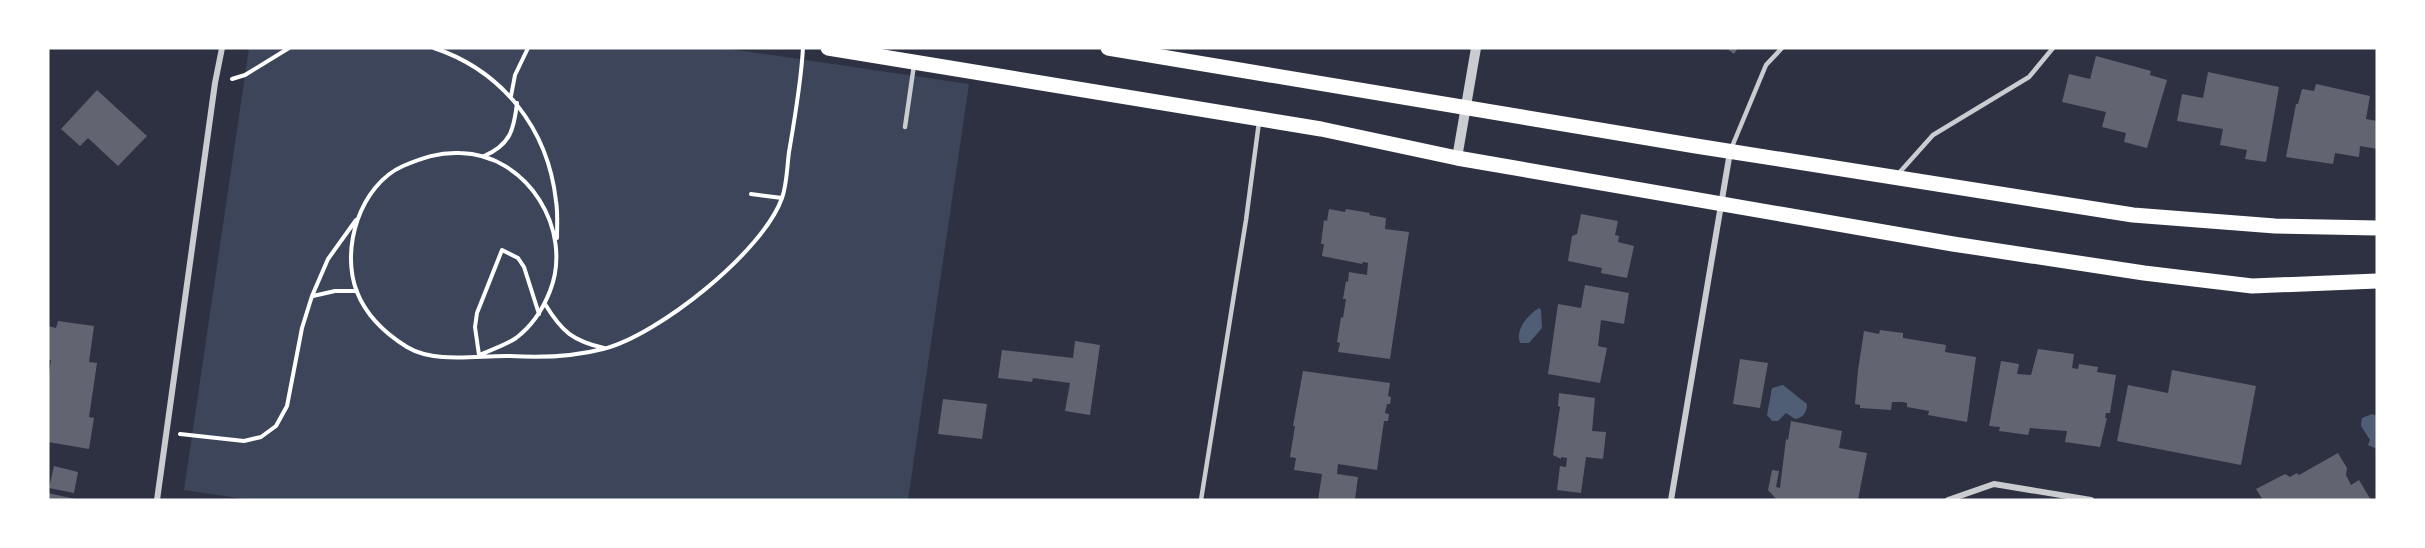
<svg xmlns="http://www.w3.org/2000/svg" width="2425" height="548" font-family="Helvetica,sans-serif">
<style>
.green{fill:#3c4559}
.water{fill:#4f5d75}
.building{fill:#626471}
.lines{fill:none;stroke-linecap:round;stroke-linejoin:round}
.path{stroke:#fff;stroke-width:4}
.service{stroke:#caccd0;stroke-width:4.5}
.minor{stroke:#caccd0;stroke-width:6}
.tertiary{stroke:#caccd0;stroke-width:10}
.primary{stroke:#fff;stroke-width:15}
</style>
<rect width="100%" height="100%" fill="#2d3142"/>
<path class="green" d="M 249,48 L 724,48 L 969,84 L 908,500 L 251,500 L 184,490 Z"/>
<path class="water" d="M 1539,308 L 1541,310 L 1542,328 L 1529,343 L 1520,343 C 1515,329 1528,315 1539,308 Z
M 1783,385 L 1807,404 C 1807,412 1803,418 1795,419 L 1786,413 L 1778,421 L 1772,421 L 1767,415 L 1772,388 Z
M 2372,414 L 2377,416 L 2377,449 L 2368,445 L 2370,440 L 2361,426 L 2362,418 Z"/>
<path class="building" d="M 1726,48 L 1738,48 L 1734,54 Z
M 2096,56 L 2151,71 L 2150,75 L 2167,80 L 2147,148 L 2124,142 L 2126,133 L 2102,127 L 2106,112 L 2062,102 L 2069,74 L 2090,79 Z
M 2208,72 L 2279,87 L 2266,162 L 2245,159 L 2247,150 L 2220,145 L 2223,129 L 2177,121 L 2182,94 L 2203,98 Z
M 2316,84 L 2370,96 L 2366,119 L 2377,121 L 2377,149 L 2360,146 L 2359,157 L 2335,153 L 2333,164 L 2286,157 L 2296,104 L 2298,104 L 2302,89 L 2314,91 Z
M 97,90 L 147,136 L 118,166 L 88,138 L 80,146 L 61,129 Z
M 1329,209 L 1345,212 L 1346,209 L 1370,213 L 1369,215 L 1386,218 L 1385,229 L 1409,232 L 1390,359 L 1338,352 L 1340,343 L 1337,342 L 1341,317 L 1343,318 L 1346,299 L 1343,299 L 1346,281 L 1348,282 L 1349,272 L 1367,275 L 1368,263 L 1363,262 L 1362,264 L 1322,256 L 1324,244 L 1321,244 L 1324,220 L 1327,221 Z
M 1581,214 L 1618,221 L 1615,235 L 1619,236 L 1618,242 L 1634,246 L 1627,278 L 1601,273 L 1602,268 L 1568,261 L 1572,236 L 1577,234 Z
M 1585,285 L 1629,293 L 1624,324 L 1601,320 L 1598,346 L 1607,348 L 1600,383 L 1548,374 L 1558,304 L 1581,308 Z
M 58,321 L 94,326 L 89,362 L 97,363 L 89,417 L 94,418 L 89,449 L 48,442 L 48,381 L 51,360 L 48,360 L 48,326 L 56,328 Z
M 1880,330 L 1903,333 L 1903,338 L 1946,345 L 1945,352 L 1976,357 L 1967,422 L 1928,415 L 1929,411 L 1907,407 L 1907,403 L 1902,402 L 1892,402 L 1891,410 L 1860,408 L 1860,405 L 1855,404 L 1858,370 L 1864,331 L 1879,334 Z
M 1075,341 L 1100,345 L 1090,415 L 1065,411 L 1070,383 L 1033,378 L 1032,382 L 998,378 L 1002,350 L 1073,358 Z
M 2038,349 L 2074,354 L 2072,368 L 2078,369 L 2079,364 L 2098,367 L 2097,372 L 2116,375 L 2110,413 L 2106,413 L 2105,418 L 2107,418 L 2100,447 L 2065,442 L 2067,431 L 2030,428 L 2028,435 L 1999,431 L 2000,427 L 1989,426 L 2001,361 L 2019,364 L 2017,374 L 2031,375 Z
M 1740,359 L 1768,363 L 1760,408 L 1733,404 Z
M 2172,370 L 2256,386 L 2241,465 L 2117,441 L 2128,385 L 2168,393 Z
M 1303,371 L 1390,383 L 1388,396 L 1391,397 L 1390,404 L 1387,404 L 1385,413 L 1389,414 L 1388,421 L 1384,421 L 1377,470 L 1338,464 L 1337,474 L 1358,477 L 1355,500 L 1318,500 L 1322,474 L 1294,470 L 1296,458 L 1290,457 L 1295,426 L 1293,426 Z
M 1559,393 L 1595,398 L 1592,431 L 1606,432 L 1603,459 L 1586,457 L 1581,493 L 1557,490 L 1560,466 L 1566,467 L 1567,458 L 1561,457 L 1561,459 L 1553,455 L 1560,407 L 1558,406 Z
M 943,399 L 987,404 L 982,439 L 938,434 Z
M 1791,421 L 1842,431 L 1839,448 L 1867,453 L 1858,500 L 1777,500 L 1768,490 L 1772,470 L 1779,471 L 1776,487 L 1780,488 L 1786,439 L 1788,440 Z
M 2338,453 L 2347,468 L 2346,475 L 2351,485 L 2359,480 L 2371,500 L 2263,500 L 2256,489 L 2285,474 L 2290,477 L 2297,473 L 2299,475 Z
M 54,466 L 78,472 L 74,493 L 49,488 Z
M 48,493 L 75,499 L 75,500 L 48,500 Z"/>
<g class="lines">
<path class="path" d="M 434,48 C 503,71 548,129 556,201 C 558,213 557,226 557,238
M 232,79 L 245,75 L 289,48
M 511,96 L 515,75 L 528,48
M 484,156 C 510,145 514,130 517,103
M 751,194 L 782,198
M 313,296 L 335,291 L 357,291
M 545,304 C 562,332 573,341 604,348
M 479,355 C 491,350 506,345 516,338 C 532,326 543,309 550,291 C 574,230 527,154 460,153 C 439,152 422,158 403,166 C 360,185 340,249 357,292 C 366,315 386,334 407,347 C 435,364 479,355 510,356 C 542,358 572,357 603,349 C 657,336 763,252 782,198 C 787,184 787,167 789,152 C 795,117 801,83 803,48
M 479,355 L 475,327 L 477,313 L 502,250 L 518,258 L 524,267 L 539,314
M 180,434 L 244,441 L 261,437 L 276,426 L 287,406 L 302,328 L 312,296 L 328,259 L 356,220"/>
<path class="service" d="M 905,127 L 914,65
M 1731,149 L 1766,65 L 1782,48
M 1899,173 L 1933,135 L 2029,77 L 2053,48
M 1201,500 L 1246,220 L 1259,122"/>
<path class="minor" d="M 157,500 L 215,83 L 222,48
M 1671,500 L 1730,152
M 1948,500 L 1994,484 L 2091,500"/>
<path class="tertiary" d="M 1457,158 L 1476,48"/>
<path class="primary" d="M 828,48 L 1321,129 L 1457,158 L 1953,244 L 2144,273 L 2252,286 L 2377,281
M 1108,48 L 1696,146 L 2133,215 L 2275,226 L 2377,228"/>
</g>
<rect width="2425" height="548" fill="none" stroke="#ffffff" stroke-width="99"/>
</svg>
